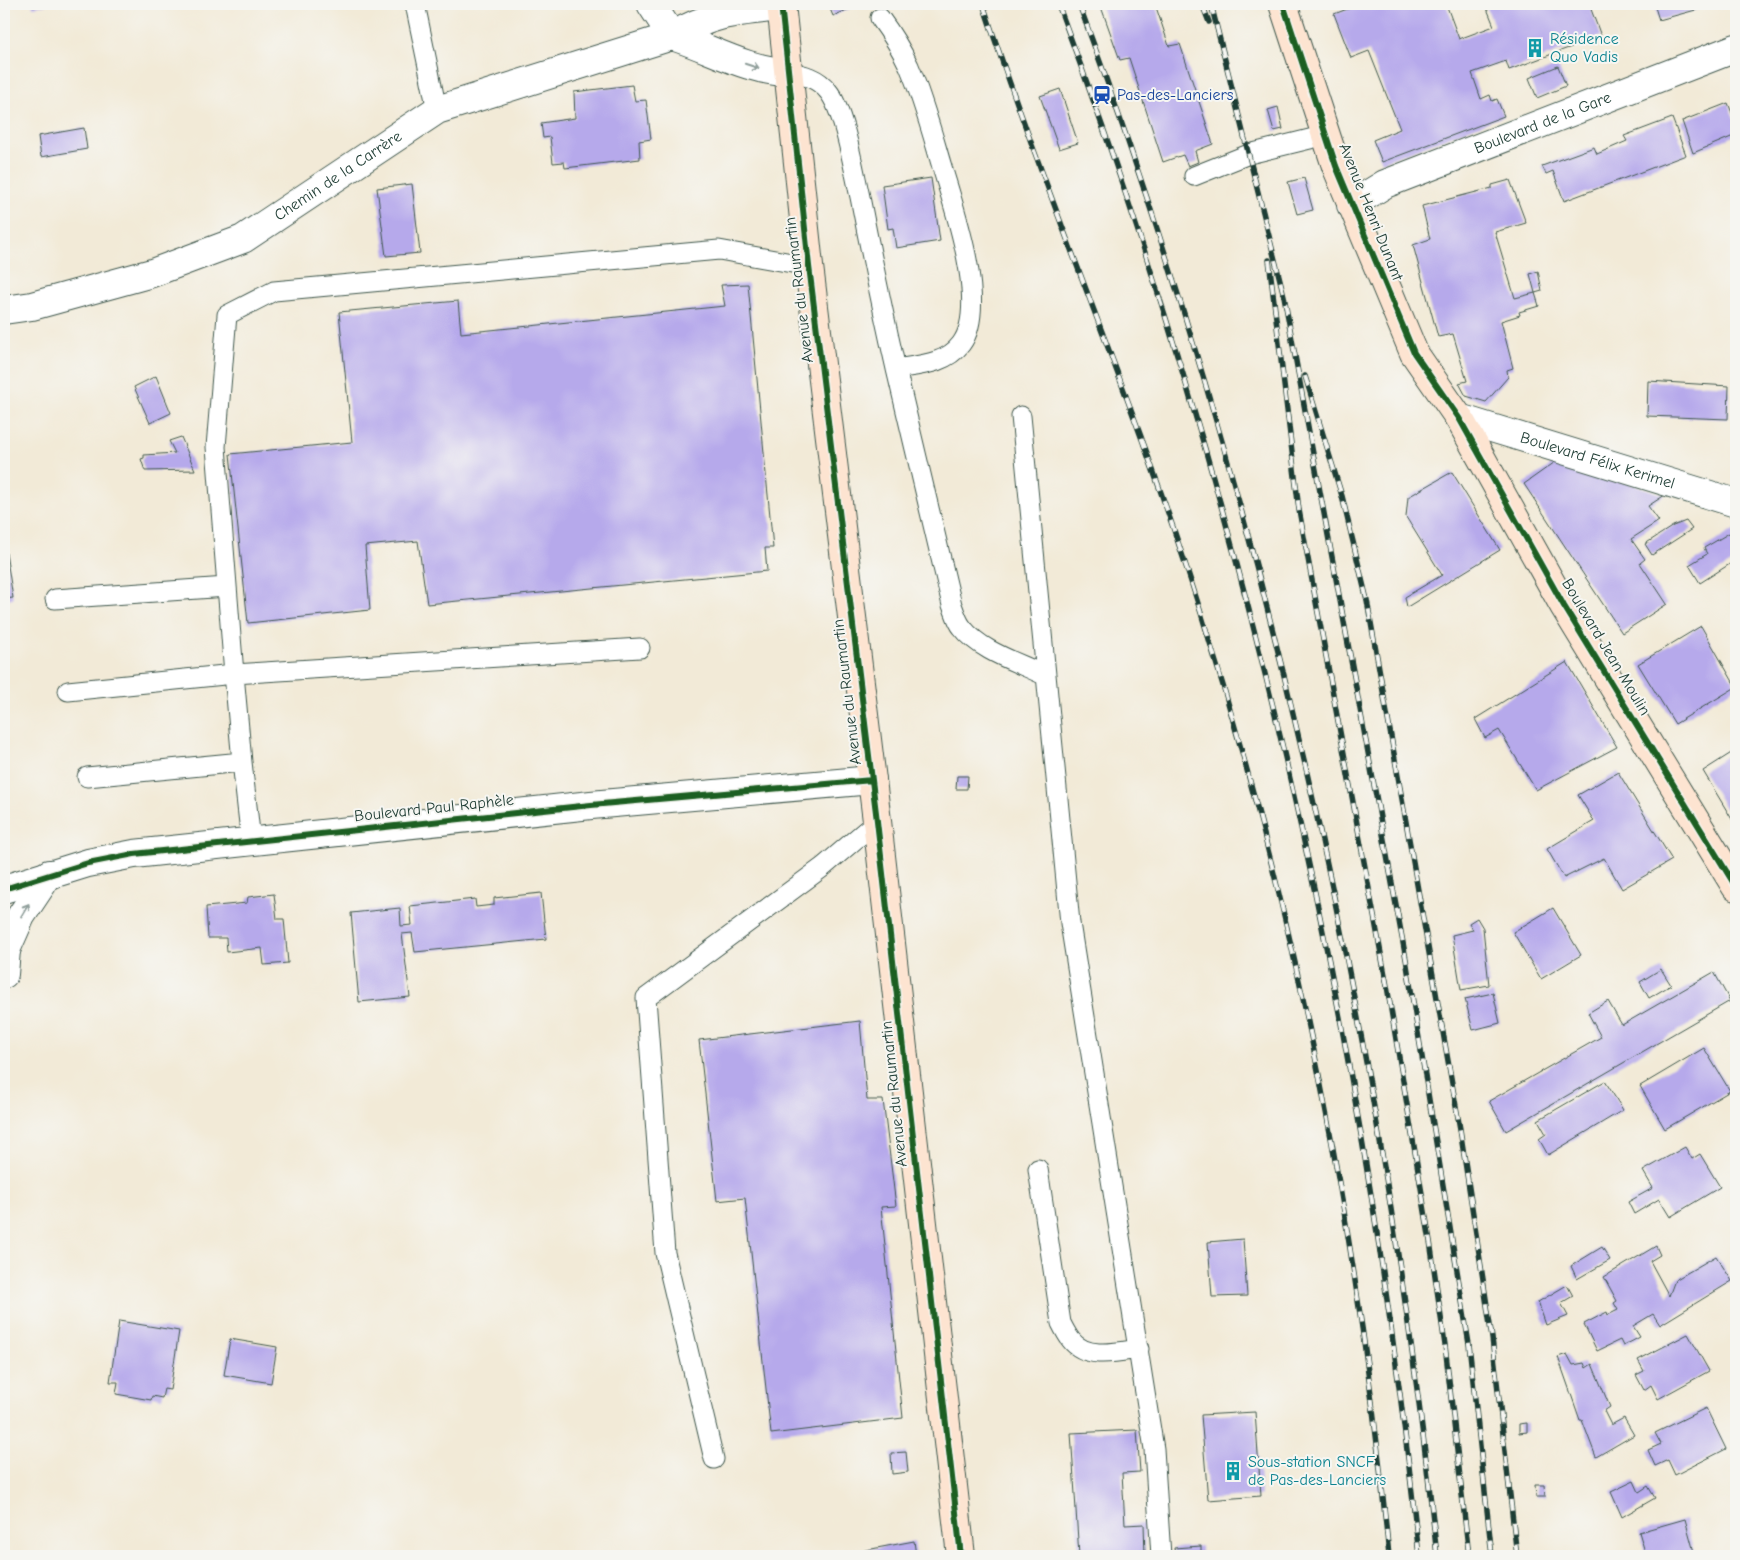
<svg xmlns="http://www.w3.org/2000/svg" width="1740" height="1560" font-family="'Comic Neue',sans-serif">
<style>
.building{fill:#b6a9eb}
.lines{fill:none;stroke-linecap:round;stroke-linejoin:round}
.lane-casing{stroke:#3f574c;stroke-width:21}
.street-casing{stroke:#3f574c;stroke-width:30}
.secondary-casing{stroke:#3f574c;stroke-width:30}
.lane{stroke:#fff;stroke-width:19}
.street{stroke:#fff;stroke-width:28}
.secondary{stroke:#fde4d1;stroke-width:28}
.rail-casing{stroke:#1f3d34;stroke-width:5.5}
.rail{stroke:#f6f6f2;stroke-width:4;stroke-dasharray:11;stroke-linecap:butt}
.cycleway-casing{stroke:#f6f6f2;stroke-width:9}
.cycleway{stroke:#1b5e20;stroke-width:6}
.oneway{stroke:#8f9e9a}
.labels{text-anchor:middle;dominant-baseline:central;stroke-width:4;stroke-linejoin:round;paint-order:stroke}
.culture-label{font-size:16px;fill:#0d838f;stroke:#f6f6f2;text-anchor:start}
.transit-label{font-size:16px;fill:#164399;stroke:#f6f6f2;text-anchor:start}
.street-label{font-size:16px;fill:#1f3d34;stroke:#f6f6f2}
</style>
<rect width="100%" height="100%" fill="#f6f6f2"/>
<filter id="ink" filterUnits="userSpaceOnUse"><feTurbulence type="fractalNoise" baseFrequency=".02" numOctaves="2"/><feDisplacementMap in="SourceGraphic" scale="10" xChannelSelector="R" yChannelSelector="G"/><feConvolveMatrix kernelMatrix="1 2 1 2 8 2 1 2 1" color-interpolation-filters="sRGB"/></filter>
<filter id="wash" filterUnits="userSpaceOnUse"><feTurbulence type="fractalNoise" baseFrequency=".0096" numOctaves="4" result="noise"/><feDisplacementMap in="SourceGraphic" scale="20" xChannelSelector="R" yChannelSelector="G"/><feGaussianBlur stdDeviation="1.12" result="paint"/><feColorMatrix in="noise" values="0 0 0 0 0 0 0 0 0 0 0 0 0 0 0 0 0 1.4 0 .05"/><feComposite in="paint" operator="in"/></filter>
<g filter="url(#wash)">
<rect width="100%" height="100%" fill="#f2ead7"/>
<g id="blocks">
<path class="building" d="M 32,4 L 46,4 L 46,5 L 33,7 Z
M 828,4 L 861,4 L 833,16 Z
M 1100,4 L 1155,4 L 1169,46 L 1180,44 L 1213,144 L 1195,151 L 1198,162 L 1188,166 L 1183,155 L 1163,162 L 1129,58 L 1120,60 Z
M 1361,4 L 1446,4 L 1459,39 L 1494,26 L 1486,6 L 1493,4 L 1589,4 L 1601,36 L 1509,70 L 1506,61 L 1472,73 L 1481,99 L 1490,95 L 1492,101 L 1497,99 L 1504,116 L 1382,162 L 1373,140 L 1400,129 L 1369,51 L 1351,58 L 1334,14 Z
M 1654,4 L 1702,4 L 1703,8 L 1659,20 Z
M 1558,66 L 1566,86 L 1537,98 L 1529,78 Z
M 632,85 L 635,101 L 646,100 L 651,139 L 639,141 L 640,159 L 565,168 L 564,162 L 553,163 L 550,137 L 543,138 L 541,123 L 575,118 L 574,92 Z
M 1060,89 L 1078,143 L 1059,149 L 1040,96 Z
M 1728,103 L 1736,123 L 1736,135 L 1693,153 L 1682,121 Z
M 1278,107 L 1283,129 L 1274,131 L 1268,110 Z
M 1672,118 L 1686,155 L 1564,201 L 1553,171 L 1546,174 L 1542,166 L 1594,147 L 1597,154 L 1627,141 L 1624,136 Z
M 84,128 L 87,149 L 41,157 L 38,136 Z
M 931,178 L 940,241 L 896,248 L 893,228 L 888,229 L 882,185 Z
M 1304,178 L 1313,210 L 1297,214 L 1288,182 Z
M 1510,180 L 1526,223 L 1495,232 L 1515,298 L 1535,293 L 1539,306 L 1519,312 L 1520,315 L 1501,321 L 1513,368 L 1507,370 L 1508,377 L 1486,402 L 1466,396 L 1459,383 L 1467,381 L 1453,334 L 1438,337 L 1413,245 L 1430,239 L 1422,206 L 1492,188 L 1492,185 Z
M 412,184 L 420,253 L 386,256 L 377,188 Z
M 1538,271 L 1542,291 L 1535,293 L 1530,274 Z
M 748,284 L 773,548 L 765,548 L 767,571 L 427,604 L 418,541 L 365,546 L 370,610 L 248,623 L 230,454 L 352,442 L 339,312 L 458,301 L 461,333 L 725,306 L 721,285 Z
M 156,376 L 171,413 L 150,423 L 134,387 Z
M 1648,381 L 1729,386 L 1728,419 L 1647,416 Z
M 181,437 L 195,470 L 145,471 L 141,459 L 144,458 L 144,455 L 175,453 L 169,441 Z
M 1558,460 L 1665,495 L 1648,506 L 1659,521 L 1631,539 L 1645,559 L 1640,563 L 1667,604 L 1622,633 L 1524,484 Z
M 1452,472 L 1500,550 L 1407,607 L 1405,597 L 1442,575 L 1406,517 L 1408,497 Z
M 1686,521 L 1692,529 L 1652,555 L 1645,544 L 1673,526 Z
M 1736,529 L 1736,560 L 1700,583 L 1689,565 L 1707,554 L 1704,548 Z
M 4,540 L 13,598 L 4,599 Z
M 1701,626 L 1736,687 L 1675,724 L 1638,664 Z
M 1567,662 L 1617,747 L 1536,790 L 1499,730 L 1485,738 L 1475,719 Z
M 1736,750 L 1736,826 L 1703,771 Z
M 1618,772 L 1672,860 L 1622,889 L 1604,858 L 1564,878 L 1547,849 L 1594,821 L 1578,795 Z
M 957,776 L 968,776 L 967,789 L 956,789 Z
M 541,893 L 546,939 L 415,952 L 412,933 L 402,934 L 410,997 L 359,1002 L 351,913 L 400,908 L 401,926 L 412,925 L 410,906 L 475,899 L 476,907 L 494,905 L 494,898 Z
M 274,894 L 277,919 L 284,919 L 288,963 L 264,965 L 262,948 L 227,952 L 226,938 L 208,938 L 206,907 L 247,903 L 248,897 Z
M 1553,908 L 1581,955 L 1541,979 L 1513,932 Z
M 1477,918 L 1483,928 L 1489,985 L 1461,990 L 1452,935 L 1473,930 L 1469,923 Z
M 1661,969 L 1671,985 L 1649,998 L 1640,982 Z
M 1714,972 L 1730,1001 L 1506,1131 L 1489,1101 L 1601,1037 L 1588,1013 L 1608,1001 L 1622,1025 Z
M 1493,993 L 1500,1023 L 1473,1030 L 1465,999 Z
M 860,1021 L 867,1100 L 883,1100 L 896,1206 L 881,1207 L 903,1418 L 771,1434 L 745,1198 L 717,1201 L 699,1040 Z
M 1704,1048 L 1730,1091 L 1665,1129 L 1640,1086 Z
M 1605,1081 L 1623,1110 L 1548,1155 L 1539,1139 L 1546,1134 L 1538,1120 Z
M 1685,1147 L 1692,1159 L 1700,1154 L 1720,1187 L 1670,1217 L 1659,1199 L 1634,1214 L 1628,1202 L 1653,1188 L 1643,1171 Z
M 1243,1239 L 1247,1296 L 1212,1297 L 1208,1242 Z
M 1656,1246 L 1660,1255 L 1650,1261 L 1669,1296 L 1675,1280 L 1716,1256 L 1732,1281 L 1660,1325 L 1653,1314 L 1633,1326 L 1640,1337 L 1623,1346 L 1620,1340 L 1597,1351 L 1584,1324 L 1607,1312 L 1608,1315 L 1618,1310 L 1614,1303 L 1617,1301 L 1604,1277 Z
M 1602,1247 L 1610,1260 L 1577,1279 L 1571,1266 Z
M 1567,1285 L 1573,1296 L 1561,1303 L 1568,1316 L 1546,1325 L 1538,1302 Z
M 119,1321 L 179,1331 L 170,1390 L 164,1389 L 162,1398 L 152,1396 L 151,1400 L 116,1394 L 118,1382 L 110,1382 Z
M 1688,1334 L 1709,1371 L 1658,1399 L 1651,1385 L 1644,1390 L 1636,1375 L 1644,1371 L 1638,1360 Z
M 230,1339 L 277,1347 L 271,1383 L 224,1375 Z
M 1567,1354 L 1573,1365 L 1584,1363 L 1586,1368 L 1592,1364 L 1610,1407 L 1604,1411 L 1611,1425 L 1624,1418 L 1634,1435 L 1596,1457 L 1582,1420 L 1580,1420 L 1558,1357 Z
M 1706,1408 L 1726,1449 L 1675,1475 L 1668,1460 L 1655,1466 L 1648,1450 L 1661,1444 L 1655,1433 Z
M 1255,1412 L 1261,1496 L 1208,1500 L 1201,1415 Z
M 1527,1423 L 1527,1432 L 1519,1433 L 1519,1424 Z
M 1137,1430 L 1140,1472 L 1122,1473 L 1125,1525 L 1144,1524 L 1145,1556 L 1079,1556 L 1071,1433 Z
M 906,1452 L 908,1472 L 892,1474 L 891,1453 Z
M 1634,1481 L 1639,1492 L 1648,1486 L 1655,1498 L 1622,1517 L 1611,1492 Z
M 1535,1485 L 1544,1485 L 1545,1497 L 1536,1497 Z
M 1685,1519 L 1694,1552 L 1701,1556 L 1633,1556 L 1645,1552 L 1639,1532 Z
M 914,1541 L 916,1556 L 845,1556 L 845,1554 Z
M 1201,1546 L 1201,1556 L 1175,1556 L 1174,1548 Z"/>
</g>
</g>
<g filter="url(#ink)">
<use href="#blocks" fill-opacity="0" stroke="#3f574c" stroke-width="1"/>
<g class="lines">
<g class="lane-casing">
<path id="lane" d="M 415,4 L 437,110
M 788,72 C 803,74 818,78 828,91 C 844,110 854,171 860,197 C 871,254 883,312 896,369 C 920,365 946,364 961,344 C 989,307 954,208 942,167 C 932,133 923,99 909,66 C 901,49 891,33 880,18
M 1194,176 L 1249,154 L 1326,135
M 896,369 L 952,605 C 955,612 957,621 962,627 C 981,652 1018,662 1046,676
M 1021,416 L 1070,923 L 1154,1449 L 1161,1556
M 55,599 L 227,587
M 68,691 L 234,674 L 216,447 L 227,315 L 274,291 L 719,250 L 809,266
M 242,762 L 251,841
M 87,777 L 242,762 L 234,674 L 640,648
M 1038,1169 L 1061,1323 C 1064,1329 1067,1335 1071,1340 C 1086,1360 1118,1352 1139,1349
M 714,1459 L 665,1253 L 646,998 L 823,867 L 877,821"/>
</g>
<g class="street-casing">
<g id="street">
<path d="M 651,4 L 672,36"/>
<path d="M 672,36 C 711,48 747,71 788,72"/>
<path id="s1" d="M 1351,205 L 1385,184 L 1736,48"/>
<path id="s2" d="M 4,310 L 32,306 L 152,273 L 243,239 L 437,110 L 672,36 C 712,13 736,12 781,7"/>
<path id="s3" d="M 1459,418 L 1736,503"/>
<path d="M 4,889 L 88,863 L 134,854 L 591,805 L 872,780"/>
<path d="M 4,941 L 6,950 L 4,974"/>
<path d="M 6,950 L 21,916 L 49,874"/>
</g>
</g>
<g class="secondary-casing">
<path id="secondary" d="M 781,4 L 809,266 L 877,821 L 961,1556
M 1283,4 L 1336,166 L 1414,353 L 1459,418 L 1564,606 L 1736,887"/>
</g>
<use href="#lane" class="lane"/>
<use href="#street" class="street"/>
<use href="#secondary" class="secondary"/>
<g class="rail-casing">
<path id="rail" d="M 983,4 C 1050,209 1137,407 1201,613 C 1297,919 1359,1237 1389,1556
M 1058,4 C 1244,498 1364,1031 1419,1556
M 1079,4 C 1264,504 1380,1026 1437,1556
M 1202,4 L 1209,22
M 1211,4 L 1284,296 L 1406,959 L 1469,1344 L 1492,1556
M 1269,260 L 1299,510 L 1387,986 L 1430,1241 L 1445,1345 L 1469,1556
M 1305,376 L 1342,496 L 1367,600 L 1460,1129 L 1492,1338 L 1517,1556"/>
</g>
<use href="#rail" class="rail"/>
<g class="cycleway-casing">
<path id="cycleway" d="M 781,4 L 809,266 L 877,821 L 961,1556
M 1283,4 L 1336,166 L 1414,353 L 1459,418 L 1564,606 L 1736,887
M 4,889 L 88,863 L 134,854 L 591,805 L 872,780"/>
</g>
<use href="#cycleway" class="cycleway"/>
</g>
<defs><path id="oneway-shaft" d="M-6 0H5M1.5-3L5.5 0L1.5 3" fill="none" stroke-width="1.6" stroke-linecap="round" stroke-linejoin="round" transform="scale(1.25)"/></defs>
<g class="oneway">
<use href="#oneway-shaft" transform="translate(752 66) rotate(18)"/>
<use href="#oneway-shaft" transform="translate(25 910) rotate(-59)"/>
</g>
</g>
<defs>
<g id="building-bare" transform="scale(1.5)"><path d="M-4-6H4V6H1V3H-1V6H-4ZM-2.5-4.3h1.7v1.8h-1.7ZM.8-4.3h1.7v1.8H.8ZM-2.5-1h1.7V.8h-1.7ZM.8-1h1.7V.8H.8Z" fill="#0f9aa8" stroke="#f6f6f2" stroke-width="2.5" paint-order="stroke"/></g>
<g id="station-bare" transform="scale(1.5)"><path d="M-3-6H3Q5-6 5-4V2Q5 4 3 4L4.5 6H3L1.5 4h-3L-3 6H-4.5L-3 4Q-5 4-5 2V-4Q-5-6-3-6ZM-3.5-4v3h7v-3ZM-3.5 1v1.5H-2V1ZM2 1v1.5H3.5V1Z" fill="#1a4fb4" stroke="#f6f6f2" stroke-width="2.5" paint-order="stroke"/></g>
</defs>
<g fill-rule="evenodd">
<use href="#building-bare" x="1535" y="48"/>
<use href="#station-bare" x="1102" y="95"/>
<use href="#building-bare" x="1233" y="1471"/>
</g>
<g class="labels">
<g class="culture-label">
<text x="1550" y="39">Résidence<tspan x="1550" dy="18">Quo Vadis</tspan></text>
<text x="1248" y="1462">Sous-station SNCF<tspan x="1248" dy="18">de Pas-des-Lanciers</tspan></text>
</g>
<g class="transit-label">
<text x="1117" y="95">Pas-des-Lanciers</text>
</g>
<g class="street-label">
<text stroke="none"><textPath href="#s1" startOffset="209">Boulevard de la Gare</textPath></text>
<text stroke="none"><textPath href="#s2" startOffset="364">Chemin de la Carrère</textPath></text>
<text transform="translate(1371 212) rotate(68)">Avenue Henri Dunant</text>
<text transform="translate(799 290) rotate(-97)">Avenue du Raumartin</text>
<text stroke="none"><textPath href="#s3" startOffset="145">Boulevard Félix Kerimel</textPath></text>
<text transform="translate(1606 647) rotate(59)">Boulevard Jean Moulin</text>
<text transform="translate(847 692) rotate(-97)">Avenue du Raumartin</text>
<text transform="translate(434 808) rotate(-6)">Boulevard Paul Raphèle</text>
<text transform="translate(894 1094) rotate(-96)">Avenue du Raumartin</text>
</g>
</g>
<rect width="1740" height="1560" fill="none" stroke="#f6f6f2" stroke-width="20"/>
</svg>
